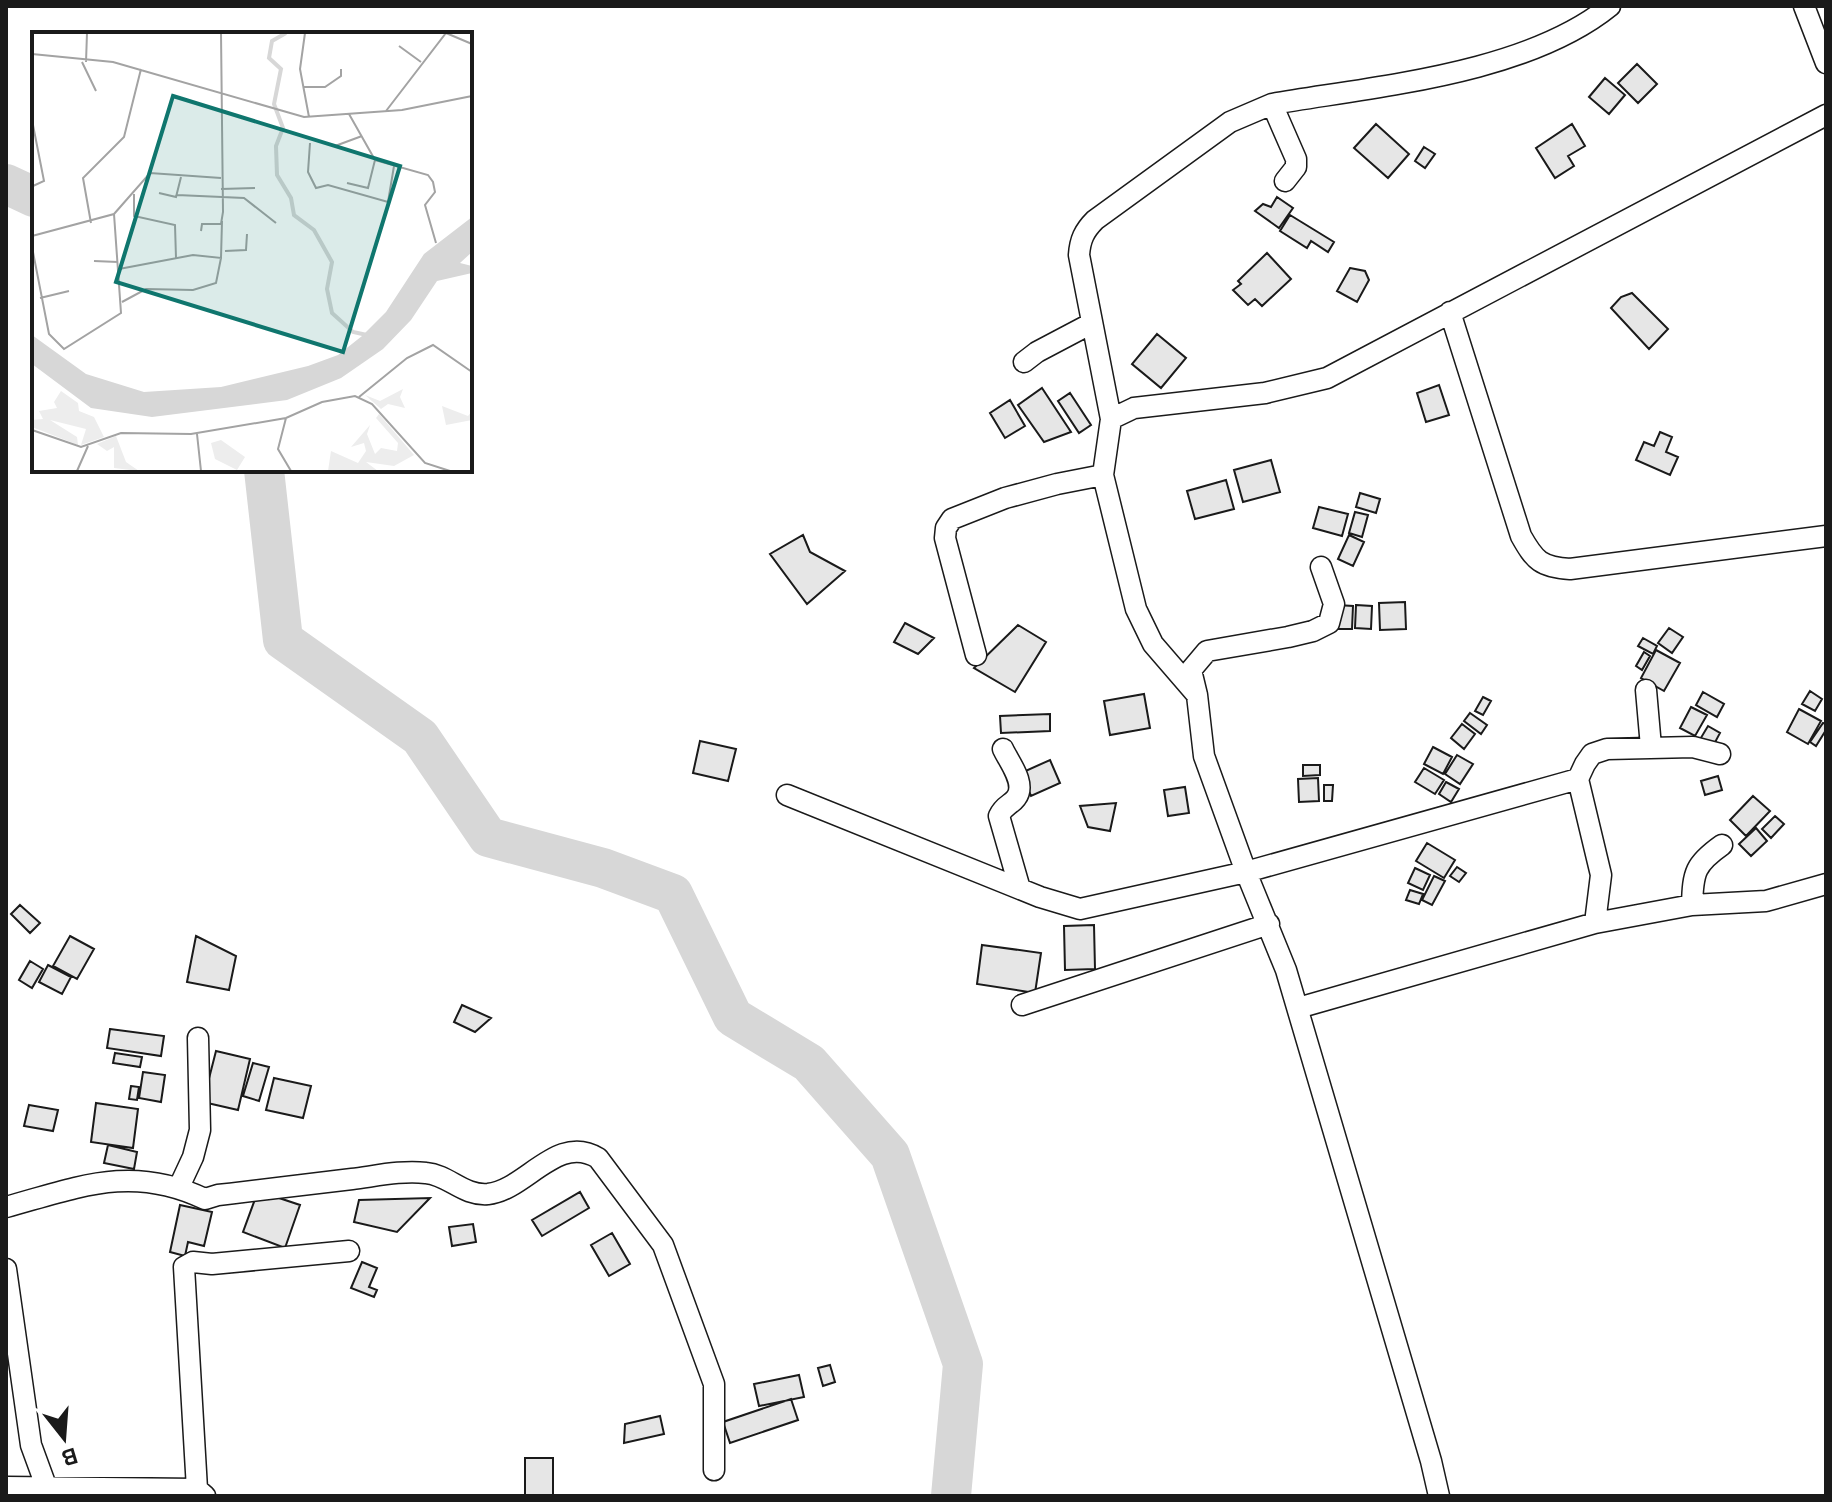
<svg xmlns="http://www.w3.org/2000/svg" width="1832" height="1502" font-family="Raleway,sans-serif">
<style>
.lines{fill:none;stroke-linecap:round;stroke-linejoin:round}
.river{stroke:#d7d7d7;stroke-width:40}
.building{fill:#e6e6e6;stroke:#1a1a1a;stroke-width:2}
.minor-casing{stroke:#1a1a1a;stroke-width:23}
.minor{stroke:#fff;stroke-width:20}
.inset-river{fill:none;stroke:#d7d7d7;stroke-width:4}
.inset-road{fill:none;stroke:#a3a3a3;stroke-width:2}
.view{fill:#0f766e;fill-opacity:0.15;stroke:#0f766e;stroke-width:4}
.inset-edge{fill:none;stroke:#1a1a1a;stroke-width:4}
</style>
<rect width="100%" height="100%" fill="#fff"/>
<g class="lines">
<path class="river" d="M 6,184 L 34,197
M 264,470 L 283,640 L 420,737 L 488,837 L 603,868 L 673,894 L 733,1017 L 809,1063 L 890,1155 L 963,1364 L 951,1496"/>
</g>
<path class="building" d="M 1637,64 L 1657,84 L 1638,103 L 1618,83 Z
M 1605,78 L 1625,95 L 1609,114 L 1589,97 Z
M 1376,124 L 1409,154 L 1388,178 L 1354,148 Z
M 1572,124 L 1585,146 L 1568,156 L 1574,166 L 1555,178 L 1536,148 Z
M 1424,147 L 1435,154 L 1425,168 L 1415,161 Z
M 1277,197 L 1293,208 L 1279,228 L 1255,211 L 1263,204 L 1271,207 Z
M 1290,215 L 1334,242 L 1328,252 L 1311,241 L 1307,248 L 1280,231 Z
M 1267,253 L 1291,279 L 1262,306 L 1255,299 L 1248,305 L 1233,290 L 1241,284 L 1238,281 Z
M 1350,268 L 1365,271 L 1369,280 L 1357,302 L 1337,291 Z
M 1632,293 L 1668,329 L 1649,349 L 1611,308 L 1621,297 Z
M 1157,334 L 1186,358 L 1161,388 L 1132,364 Z
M 1439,385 L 1449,415 L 1426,422 L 1417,393 Z
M 1042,388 L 1071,432 L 1044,442 L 1018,405 Z
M 1070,393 L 1091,425 L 1079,433 L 1058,401 Z
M 1010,400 L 1025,426 L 1005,438 L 990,413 Z
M 1660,432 L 1672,437 L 1666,452 L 1678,457 L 1670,475 L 1636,460 L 1644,442 L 1654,446 Z
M 1271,460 L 1280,492 L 1243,502 L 1234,470 Z
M 1226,480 L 1234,509 L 1195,519 L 1187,491 Z
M 1360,493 L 1380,499 L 1376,513 L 1356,507 Z
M 1319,507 L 1348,514 L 1342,536 L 1313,528 Z
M 1355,512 L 1368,515 L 1362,537 L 1349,533 Z
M 803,535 L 810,552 L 845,571 L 807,604 L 770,554 Z
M 1349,535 L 1364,542 L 1353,566 L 1338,559 Z
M 1405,602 L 1406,629 L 1380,630 L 1379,603 Z
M 1337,605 L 1353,606 L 1352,629 L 1336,629 Z
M 1356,605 L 1372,606 L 1371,629 L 1355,628 Z
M 905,623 L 934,638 L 918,654 L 894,642 Z
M 1018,625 L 1046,642 L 1015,692 L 974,668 Z
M 1669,628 L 1683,637 L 1672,653 L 1658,643 Z
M 1643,638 L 1657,646 L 1653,654 L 1638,646 Z
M 1656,650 L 1680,663 L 1664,691 L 1641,678 Z
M 1644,652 L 1650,656 L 1642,670 L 1636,666 Z
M 1810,691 L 1822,699 L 1815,711 L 1802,704 Z
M 1703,692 L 1724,704 L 1717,717 L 1696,705 Z
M 1144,694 L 1150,728 L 1110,735 L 1104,701 Z
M 1483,697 L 1491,701 L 1483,715 L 1475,711 Z
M 1691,707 L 1707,715 L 1695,736 L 1680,728 Z
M 1799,709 L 1821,721 L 1808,744 L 1787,732 Z
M 1470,713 L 1487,725 L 1481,734 L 1464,721 Z
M 1050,714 L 1050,731 L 1001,733 L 1000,716 Z
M 1823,723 L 1826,724 L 1826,730 L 1816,746 L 1810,742 Z
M 1462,724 L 1475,734 L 1464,749 L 1451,738 Z
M 1708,726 L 1720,733 L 1712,748 L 1699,741 Z
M 700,741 L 736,749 L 728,781 L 693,773 Z
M 1433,747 L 1452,757 L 1443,774 L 1424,764 Z
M 1457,755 L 1473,764 L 1460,784 L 1445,774 Z
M 1050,760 L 1060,783 L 1031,796 L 1021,773 Z
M 1303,765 L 1320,765 L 1320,775 L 1303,776 Z
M 1424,768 L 1444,780 L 1435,794 L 1415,782 Z
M 1718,776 L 1722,790 L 1705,795 L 1701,781 Z
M 1318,778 L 1319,801 L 1299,802 L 1298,779 Z
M 1446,782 L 1459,789 L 1451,802 L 1439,794 Z
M 1324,785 L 1333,785 L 1332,801 L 1324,801 Z
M 1185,787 L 1189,813 L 1168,816 L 1164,790 Z
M 1753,796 L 1770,811 L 1746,836 L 1730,820 Z
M 1116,803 L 1110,831 L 1088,827 L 1080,806 Z
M 1775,816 L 1784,824 L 1771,838 L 1762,829 Z
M 1756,828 L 1767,841 L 1751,856 L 1739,844 Z
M 1427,843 L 1455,860 L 1444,878 L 1416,861 Z
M 1457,867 L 1466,873 L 1459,882 L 1450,876 Z
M 1415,868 L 1430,875 L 1423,890 L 1408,883 Z
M 1434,876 L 1445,881 L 1432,905 L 1422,900 Z
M 1410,890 L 1423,894 L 1419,904 L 1406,900 Z
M 20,905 L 40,923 L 30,933 L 11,914 Z
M 1094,925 L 1095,969 L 1065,970 L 1064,926 Z
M 70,936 L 94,949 L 77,979 L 53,966 Z
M 196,936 L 236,956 L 229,990 L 187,982 Z
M 982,945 L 1041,953 L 1035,993 L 977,984 Z
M 30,961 L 43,969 L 32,988 L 19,980 Z
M 48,965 L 71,977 L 62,994 L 39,982 Z
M 462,1005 L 491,1018 L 475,1032 L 454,1022 Z
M 110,1029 L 164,1036 L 161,1056 L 107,1048 Z
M 216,1051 L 250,1059 L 238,1110 L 203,1102 Z
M 115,1053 L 142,1057 L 140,1067 L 113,1063 Z
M 253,1063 L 269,1067 L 259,1101 L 243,1096 Z
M 143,1072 L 165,1075 L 161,1102 L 139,1098 Z
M 274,1078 L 311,1086 L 303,1118 L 266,1110 Z
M 131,1086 L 139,1087 L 137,1100 L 129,1099 Z
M 96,1103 L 138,1109 L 133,1148 L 91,1142 Z
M 29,1105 L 58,1110 L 53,1131 L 24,1126 Z
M 108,1145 L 137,1152 L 134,1169 L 104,1163 Z
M 258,1191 L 300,1205 L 285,1248 L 243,1232 Z
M 580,1192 L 589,1208 L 542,1236 L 532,1220 Z
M 430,1198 L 397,1232 L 354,1222 L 359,1200 Z
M 180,1205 L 212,1212 L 204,1246 L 188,1242 L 185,1256 L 170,1252 Z
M 473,1224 L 476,1242 L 452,1246 L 449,1227 Z
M 612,1233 L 630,1264 L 609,1276 L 591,1245 Z
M 362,1262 L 377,1268 L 369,1287 L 377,1290 L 374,1297 L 351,1288 Z
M 830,1365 L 835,1382 L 823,1386 L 818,1368 Z
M 799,1375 L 804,1397 L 759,1406 L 754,1384 Z
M 791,1399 L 798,1420 L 730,1443 L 723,1422 Z
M 660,1416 L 664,1434 L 624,1443 L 625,1424 Z
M 525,1458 L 553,1458 L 553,1496 L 525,1496 Z"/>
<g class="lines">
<g class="minor-casing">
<path id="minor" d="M 1804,6 L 1826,63
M 1272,104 L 1296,159 L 1296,167 L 1285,181
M 1450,312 L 1521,536 C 1535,561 1541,567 1570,569 L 1826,536
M 1024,362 L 1037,352 L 1092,323
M 1111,419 L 1079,255 C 1080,240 1084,231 1095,220 L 1230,122 L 1272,104 C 1377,86 1526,74 1610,6
M 1321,567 L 1334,604 L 1329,623 L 1313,631 L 1288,637 L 1207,651 L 1191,670 L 1197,695 L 1204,756 L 1246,872 L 1286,970 L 1431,1461 L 1439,1496
M 976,655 L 945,538 L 946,528 L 952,519 L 1005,498 L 1057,484 L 1103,475
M 1646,690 L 1651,747
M 1197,695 L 1153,644 L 1136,609 L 1103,475 L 1111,419 L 1134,408 L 1265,393 L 1327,378 L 1826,115
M 1003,749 C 1009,762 1027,784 1016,798 C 1011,805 1004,805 999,816 L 1020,889
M 787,795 L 1040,897 L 1080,909 L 1246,872 L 1578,779
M 1692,905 C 1693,872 1695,864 1722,845
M 1595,923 L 1601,875 L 1578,779 L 1585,764 L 1592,754 L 1607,749 L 1693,747 L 1720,754
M 1022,1005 L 1269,924
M 1298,1008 L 1595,923 L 1692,905 L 1766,901 L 1826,884
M 179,1187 L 193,1157 L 200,1130 L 198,1038
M 6,1207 C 79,1187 132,1164 205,1199 L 218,1195 C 263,1190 308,1184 352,1179 C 376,1176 402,1170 426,1173 C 449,1175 463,1196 488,1194 C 526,1190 557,1133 598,1158 L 663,1245 L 714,1384 L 714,1470
M 6,1269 L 31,1445 L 46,1486
M 6,1487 L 197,1489
M 205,1496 L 197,1489 L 184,1267 L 193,1262 L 212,1264 L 349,1251"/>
</g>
<use href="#minor" class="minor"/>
</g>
<g transform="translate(32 32)">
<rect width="440" height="440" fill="#fff"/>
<path d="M 371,357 L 368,365 L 373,376 L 356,372 L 349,377 L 333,363 L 348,369 ZM 29,359 L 46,371 L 47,379 L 62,385 L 72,405 L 49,413 L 54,397 L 18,388 L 45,405 L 46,413 L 0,395 L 0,388 L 11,387 L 7,379 L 25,376 L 22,370 ZM 410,374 L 436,384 L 440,379 L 440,388 L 414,393 ZM 347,382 L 382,423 L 362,434 L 334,430 L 346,439 L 296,439 L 299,419 L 326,431 L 334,419 L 332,411 L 319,415 L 338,393 L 335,402 L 343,422 L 349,416 L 365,419 L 366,411 L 344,386 ZM 84,404 L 94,430 L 107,439 L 82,436 L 82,415 L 75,419 L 65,412 ZM 189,408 L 213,425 L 205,438 L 183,427 L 179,411 Z" fill="#ededed"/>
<path d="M 440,185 L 440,220 L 428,231 L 440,234 L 440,241 L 405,249 L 379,288 L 351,317 L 309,346 L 255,368 L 120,385 L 59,376 L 0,332 L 0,303 L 54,342 L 112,360 L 189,355 L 276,334 L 306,323 L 330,304 L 354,280 L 392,222 Z" fill="#d7d7d7"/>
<path class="inset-river" d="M 254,1 L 240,9 L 237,26 L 249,37 L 242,72 L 251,96 L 244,114 L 245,143 L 259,166 L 262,183 L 282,198 L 300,230 L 295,257 L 300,281 L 321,300 L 335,303"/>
<path class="inset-road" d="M 273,1 L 268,37 L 277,85M 367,14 L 389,30M 0,22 L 81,30 L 272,85 L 370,78 L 440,64M 50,30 L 64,59M 54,30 L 55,1M 271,55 L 293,55 L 309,44 L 309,37M 354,79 L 414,1 L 440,12M 0,88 L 12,149 L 1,154M 278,111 L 276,140 L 284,156 L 296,153 L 356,170 L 362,134M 303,114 L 330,104M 343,128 L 396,143 L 401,150 L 403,160 L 393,173 L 404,211M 315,151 L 336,156 L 343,128 L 317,82M 189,157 L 223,156M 127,161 L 144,165 L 149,145M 102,162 L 102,184 L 143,193 L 144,226M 145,163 L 212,166 L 244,191M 59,191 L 51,146 L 92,105 L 109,37M 169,199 L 170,192 L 189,192 L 191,180 L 189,1M 0,204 L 82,182 L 118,141 L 189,146M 0,215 L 17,302 L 32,317 L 89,281 L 82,182M 193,219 L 214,218 L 215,202M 62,229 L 86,230M 87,237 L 161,223 L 189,226 L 190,189M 8,266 L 37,259M 90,270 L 114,257 L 161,258 L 184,251 L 189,226M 327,365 L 375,326 L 401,313 L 440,340M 254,386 L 246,417 L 259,439M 0,398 L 49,415 L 89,401 L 159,402 L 254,386 L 290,370 L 323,364 L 340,372 L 393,431 L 418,439M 165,402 L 169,439M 45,439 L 56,414"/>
<path class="view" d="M 141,64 L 368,134 L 311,320 L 84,250 Z"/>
<rect width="440" height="440" class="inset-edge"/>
</g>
<rect width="1832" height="1502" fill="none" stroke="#1a1a1a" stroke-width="16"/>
<g transform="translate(64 1438) rotate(163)" stroke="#ffffff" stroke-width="6" paint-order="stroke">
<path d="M0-6L14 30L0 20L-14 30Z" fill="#1a1a1a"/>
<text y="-12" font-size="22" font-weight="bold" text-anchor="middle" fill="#1a1a1a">B</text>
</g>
</svg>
